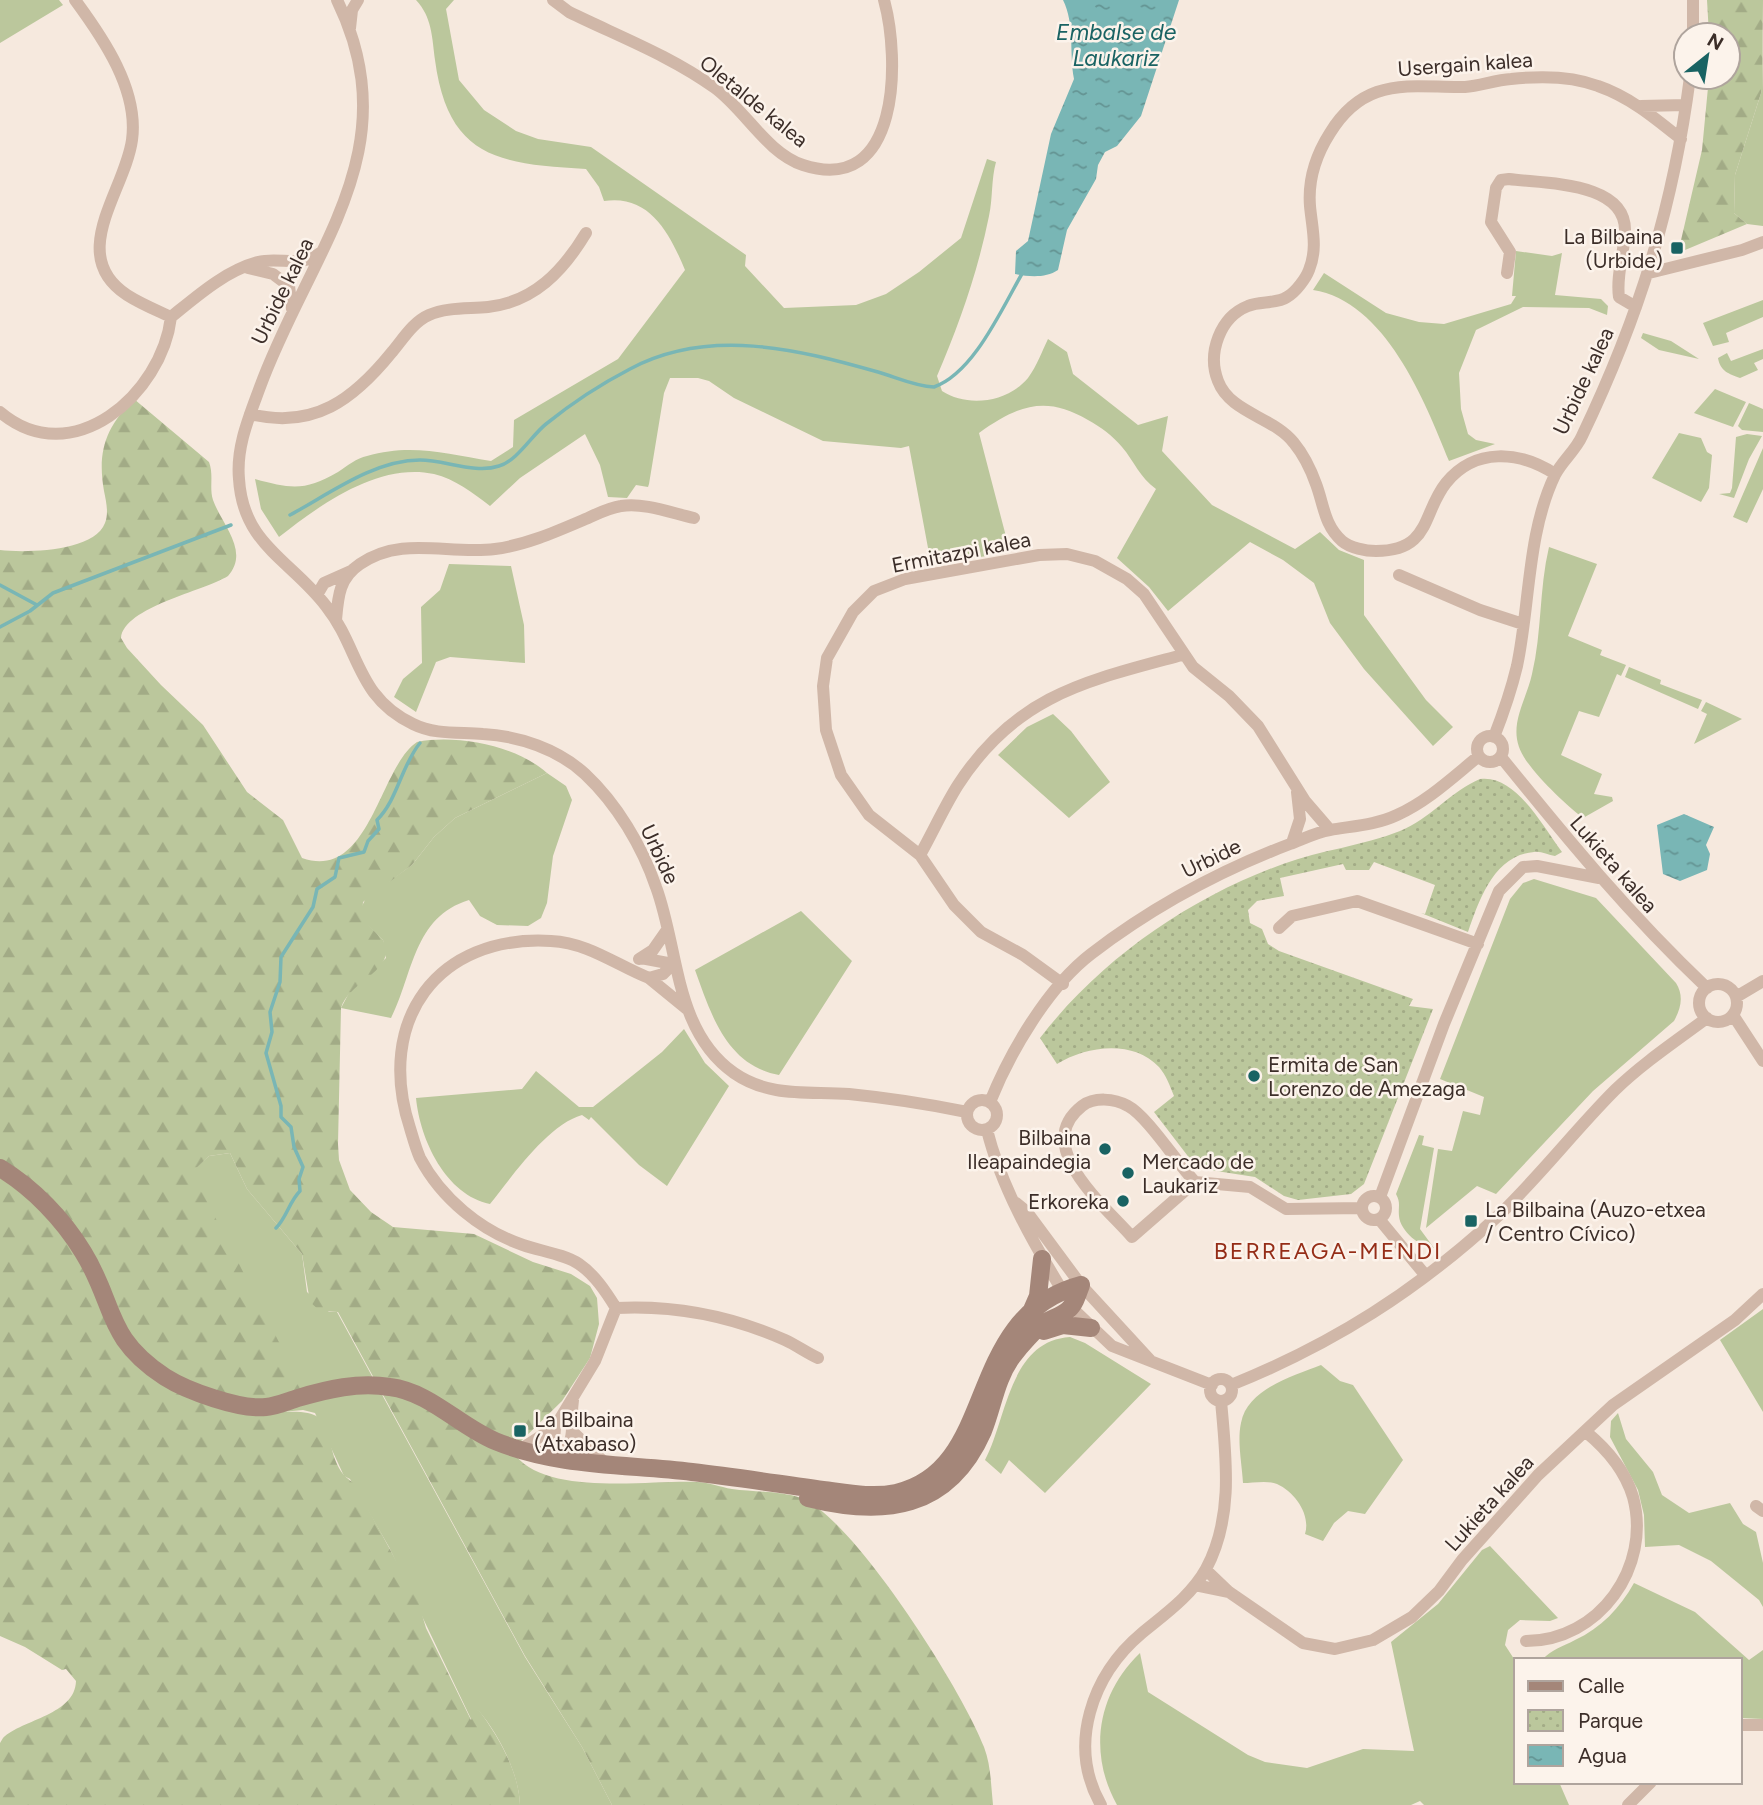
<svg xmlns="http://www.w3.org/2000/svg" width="1763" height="1805" font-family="Figtree,sans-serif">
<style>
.grass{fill:#bbc79c}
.forest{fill:url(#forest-firs)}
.park{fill:url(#park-dots)}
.water{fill:url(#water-ripples)}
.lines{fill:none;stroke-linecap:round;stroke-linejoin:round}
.stream{stroke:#79b6b5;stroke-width:3.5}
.street{stroke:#d0b7a8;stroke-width:12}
.secondary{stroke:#a48679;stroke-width:18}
.poi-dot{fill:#196363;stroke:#fcf3eb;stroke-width:2.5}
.labels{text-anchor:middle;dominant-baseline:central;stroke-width:5;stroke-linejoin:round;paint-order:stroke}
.street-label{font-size:21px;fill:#3c2e29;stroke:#fcf3eb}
.poi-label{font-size:21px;fill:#3c2e29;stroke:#fcf3eb;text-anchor:start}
.water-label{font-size:23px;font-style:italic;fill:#196363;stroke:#fcf3eb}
.neighbourhood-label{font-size:23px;letter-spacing:2px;fill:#952d17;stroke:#fcf3eb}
</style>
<defs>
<pattern id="forest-firs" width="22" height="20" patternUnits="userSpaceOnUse" patternTransform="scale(1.75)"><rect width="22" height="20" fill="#bbc79c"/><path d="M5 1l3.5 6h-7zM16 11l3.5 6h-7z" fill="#a2ab86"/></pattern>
<pattern id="park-dots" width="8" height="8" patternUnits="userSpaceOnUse" patternTransform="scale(1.75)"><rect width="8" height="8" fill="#bbc79c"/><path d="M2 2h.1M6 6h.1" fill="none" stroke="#a2ab86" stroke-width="1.8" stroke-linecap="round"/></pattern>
<pattern id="water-ripples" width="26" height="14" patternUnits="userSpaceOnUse" patternTransform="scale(1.75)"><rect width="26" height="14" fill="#79b6b5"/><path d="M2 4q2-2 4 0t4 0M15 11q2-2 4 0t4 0" fill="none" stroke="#649493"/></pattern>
</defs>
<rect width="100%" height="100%" fill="#f6e9de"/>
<path class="grass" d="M 0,0 L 59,0 L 63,5 L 0,43 Z
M 416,0 L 454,0 L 446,9 L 459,80 L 484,110 L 516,131 L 538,139 L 591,147 L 746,255 L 745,266 L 784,308 L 856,305 L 886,294 L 919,272 L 961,238 L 987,159 L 996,162 C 991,180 993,198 989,216 C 978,271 959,325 937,376 L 942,391 C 968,408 1008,402 1028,378 C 1037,366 1042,351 1048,339 L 1067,352 L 1073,374 L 1138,425 L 1168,416 L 1162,451 L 1212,505 L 1295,549 L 1320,532 L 1339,550 L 1364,560 L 1364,615 L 1426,700 L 1453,727 L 1433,746 L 1364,669 L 1330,623 L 1314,583 L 1283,560 L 1250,542 L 1168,611 L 1149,587 L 1117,558 L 1156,489 C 1140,478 1134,461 1122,447 C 1113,436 1101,427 1088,420 C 1046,395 1018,405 979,433 L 1009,548 L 987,556 L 931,564 L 909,446 L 901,448 L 823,441 L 734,398 L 709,381 L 698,378 L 670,378 L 664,393 L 649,484 L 648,487 L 636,485 L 627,498 L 608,497 L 600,465 L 585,434 L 520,478 L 490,506 C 473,493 455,479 434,474 C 378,462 320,505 279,537 L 261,509 L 255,479 C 291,489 306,491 338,472 C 347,466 357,458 367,456 C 411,443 447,454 491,461 L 513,447 L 514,420 L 618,359 L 685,270 C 670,234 650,194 604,201 L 599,187 L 586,169 C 499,164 448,158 435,60 C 432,37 432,17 416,0 Z
M 1763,30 L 1763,226 L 1747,224 L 1734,213 L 1735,175 L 1762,90 Z
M 1516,251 L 1552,256 L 1562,253 L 1555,295 L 1601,299 L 1608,306 L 1607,315 L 1589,308 L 1523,307 L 1476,330 L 1459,373 L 1461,409 L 1468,434 L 1476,440 L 1495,444 L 1449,461 C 1425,401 1385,301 1313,290 L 1324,273 L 1386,313 L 1419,322 L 1444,324 L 1511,304 L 1516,296 L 1512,296 Z
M 1763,300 L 1763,317 L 1726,333 L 1729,342 L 1713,346 L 1703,323 Z
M 1643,333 L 1671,341 L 1699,359 L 1659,350 L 1641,338 Z
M 1763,349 L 1763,359 L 1754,363 L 1758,370 L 1740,378 C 1729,374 1720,371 1718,358 L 1727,353 L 1731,361 Z
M 1715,389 L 1746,402 L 1733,427 L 1694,413 Z
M 1749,403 L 1763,409 L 1763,432 L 1742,430 L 1738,426 Z
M 1679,433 L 1701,438 L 1707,452 L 1712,455 L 1709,488 L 1701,502 L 1652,478 Z
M 1747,434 L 1762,436 L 1749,459 L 1734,498 L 1719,494 L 1730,493 L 1732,488 L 1736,437 Z
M 1763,448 L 1763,489 L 1747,523 L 1733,517 Z
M 1549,547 L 1597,564 L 1568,636 L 1602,650 L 1600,655 L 1626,665 L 1621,676 L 1617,674 L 1599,717 L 1579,711 L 1561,755 L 1602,774 L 1594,794 L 1612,797 L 1613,801 L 1583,818 C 1565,804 1526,768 1519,747 C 1510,722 1527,698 1532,674 C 1542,633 1539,589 1549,547 Z
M 449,564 L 511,566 L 524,625 L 525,663 L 450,657 L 436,662 L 416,712 L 394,697 L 403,679 L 422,663 L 421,607 L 440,590 Z
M 1629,667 L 1661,680 L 1660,684 L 1702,700 L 1698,709 L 1625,677 Z
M 1706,702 L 1742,719 L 1694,744 L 1707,714 L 1701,711 Z
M 1053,714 L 1071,731 L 1110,782 L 1069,818 L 998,755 L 1027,727 Z
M 547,773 L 566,786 L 572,800 L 553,856 L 547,903 L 541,918 L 528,926 L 497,925 L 480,916 L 469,900 C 413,917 413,975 391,1018 L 341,1008 L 349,993 L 386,958 L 383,940 L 362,920 L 360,910 L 366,898 L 412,865 L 434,837 L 455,818 Z
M 1534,879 L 1596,898 L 1676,983 C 1684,996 1681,1008 1674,1021 L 1593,1091 L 1496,1194 L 1477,1186 L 1426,1228 L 1438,1149 L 1452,1151 L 1463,1111 L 1480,1115 L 1484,1097 L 1440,1079 L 1510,899 L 1523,883 Z
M 801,911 L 852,961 L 779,1075 C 726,1065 711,1014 695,970 Z
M 684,1029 L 705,1063 L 729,1086 L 667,1186 L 639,1165 L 591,1117 L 589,1120 L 582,1115 C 547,1125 511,1178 490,1204 C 446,1195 420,1140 416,1098 L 522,1089 L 536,1071 L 579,1107 L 593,1107 L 662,1052 Z
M 1419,1135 L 1424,1136 L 1422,1145 L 1434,1148 L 1420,1229 L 1434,1248 C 1421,1248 1400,1231 1399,1216 C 1398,1207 1401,1203 1396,1194 Z
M 230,1153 L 247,1189 L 302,1254 L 307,1292 L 329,1312 L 337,1312 L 525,1657 L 582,1747 L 612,1805 L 520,1805 C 519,1774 499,1734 478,1710 L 472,1721 L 389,1547 L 350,1479 L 344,1476 L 315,1413 L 303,1410 L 282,1412 L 191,1172 L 209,1156 Z
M 1763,1309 L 1763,1412 L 1720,1340 Z
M 1070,1337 L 1085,1343 L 1151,1384 L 1045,1493 L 1009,1460 L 1001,1474 L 985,1460 C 1007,1419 1009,1341 1070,1337 Z
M 1321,1365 L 1340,1381 L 1353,1385 L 1403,1460 L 1365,1514 L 1348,1511 L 1334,1523 L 1323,1541 L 1305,1534 C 1311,1515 1295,1492 1277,1484 C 1268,1480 1252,1483 1243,1483 C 1242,1464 1237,1441 1241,1423 C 1247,1389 1293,1376 1321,1365 Z
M 1618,1413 L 1626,1439 L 1653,1472 L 1662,1495 L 1689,1513 L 1730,1503 L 1743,1524 L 1756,1532 L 1763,1563 L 1763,1607 L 1759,1600 L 1711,1561 L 1679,1545 L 1645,1547 L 1644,1515 L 1638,1490 L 1610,1437 L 1611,1421 Z
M 1490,1546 L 1558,1618 L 1550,1621 L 1520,1620 L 1508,1630 L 1505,1645 L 1516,1662 L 1516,1782 L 1559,1782 L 1569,1805 L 1424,1805 L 1420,1801 L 1411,1805 L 1117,1805 C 1088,1753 1097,1694 1140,1653 L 1148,1692 L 1248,1755 L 1265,1762 L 1307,1768 L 1363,1749 L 1414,1751 L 1391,1642 L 1438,1604 L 1482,1550 Z
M 1634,1583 L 1695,1612 L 1749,1660 L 1763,1650 L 1763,1719 L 1740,1718 L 1740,1660 L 1542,1660 C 1552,1649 1562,1647 1575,1640 C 1601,1628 1620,1608 1634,1583 Z"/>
<path class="forest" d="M 1707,0 L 1763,0 L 1762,90 L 1735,175 L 1734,213 L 1747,224 L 1678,253 L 1702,150 L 1709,77 L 1728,77 L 1728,35 L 1709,35 Z
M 134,399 L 209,462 C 214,475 209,488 213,500 C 222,525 250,551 228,576 C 204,591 124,607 121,638 L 127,648 L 161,685 L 203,725 L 247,792 L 283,820 L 302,858 C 370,882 379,767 417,742 C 457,734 517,746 547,773 L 455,818 L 434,837 L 412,865 L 363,902 L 362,919 L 383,940 L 387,951 C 382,977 349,983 341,1008 L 338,1144 L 339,1160 L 350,1190 L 371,1212 L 393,1227 L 474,1234 L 533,1262 L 571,1274 L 590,1286 L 597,1298 L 599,1324 L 590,1358 L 562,1401 L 517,1445 L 516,1456 C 548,1496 650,1480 696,1482 C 708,1482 720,1487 732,1489 C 754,1492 780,1491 801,1498 C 853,1517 964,1693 984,1747 C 991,1765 991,1786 993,1805 L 612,1805 L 582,1747 L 525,1656 L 338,1312 L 320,1311 L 310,1302 L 302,1254 L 247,1189 L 230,1153 L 209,1156 L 192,1172 L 309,1401 L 285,1412 C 344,1409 319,1440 343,1474 C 346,1478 351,1480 355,1485 L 418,1601 L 426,1628 L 471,1720 L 478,1709 C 498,1736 519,1771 520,1805 L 0,1805 L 0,1743 L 3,1738 C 23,1719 75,1715 76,1681 L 66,1669 L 62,1670 L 25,1647 L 0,1636 L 0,550 C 25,553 94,552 105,523 C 109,513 106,501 104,491 C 97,451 106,427 134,399 Z"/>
<path class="park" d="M 1480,779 C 1516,774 1543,827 1562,852 L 1555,856 C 1548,855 1541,851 1534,852 C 1494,855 1479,900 1468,932 L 1421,913 L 1425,914 L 1435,885 L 1374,862 L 1369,870 L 1346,870 L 1343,864 L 1280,878 L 1284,896 L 1257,901 L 1248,910 L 1250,923 L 1262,929 L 1268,944 L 1279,951 L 1413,999 L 1409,1006 L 1433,1009 L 1364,1184 L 1351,1194 L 1298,1200 L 1284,1196 L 1255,1177 L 1197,1168 L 1154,1112 L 1174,1096 C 1170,1086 1166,1075 1159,1067 C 1133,1039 1086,1046 1057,1064 L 1040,1038 C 1101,959 1189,898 1283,864 C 1321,850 1362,846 1400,831 C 1430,819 1451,791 1480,779 Z"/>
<path class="water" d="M 1063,0 L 1179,0 L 1141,116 L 1117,146 L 1105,152 L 1098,165 L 1096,179 L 1067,230 L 1058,270 C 1046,278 1030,277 1015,274 L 1016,251 L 1028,241 L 1051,134 L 1074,79 C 1069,53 1075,24 1063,0 Z
M 1684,814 L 1714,827 L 1706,845 L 1710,854 L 1707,870 L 1680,881 L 1663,874 L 1657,825 Z"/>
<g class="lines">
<path class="stream" d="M 290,515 C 329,494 374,460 420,460 C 445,460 475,474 499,466 C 517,461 532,435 546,424 C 572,403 601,384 630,369 C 708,327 798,349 878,372 C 896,377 914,386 934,387 C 974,373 1002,308 1023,272
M 0,585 L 37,605
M 0,627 L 30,611 L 53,593 L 231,525
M 276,1228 C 287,1217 289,1202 300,1191 L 299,1179 L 303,1167 L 294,1147 L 291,1127 L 281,1117 L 281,1106 L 266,1053 L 272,1032 L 270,1012 L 280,982 L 281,957 L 313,907 L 317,889 L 335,877 L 339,858 L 364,852 L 368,841 L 379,829 L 377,820 C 398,799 401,766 420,743"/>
<path class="street" d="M 75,0 C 103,38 139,90 132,140 C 125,191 66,255 127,295 C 141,304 156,310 171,317
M 337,0 C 411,151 309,252 260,387 C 249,417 236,447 239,479 C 243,545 291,560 326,606 C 360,649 356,697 413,724 C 435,735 459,732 483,734 C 519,736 558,749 585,774 C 617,804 642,846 656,887 C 679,949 674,1031 734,1073 C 770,1098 809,1091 849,1094 C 889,1098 928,1104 967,1112
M 553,0 L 569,12 C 618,36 671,56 715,88 C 745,110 767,153 803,165 C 901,197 900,58 884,0
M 1693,0 L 1693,35
M 350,28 L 352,10 L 358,0
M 1641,106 L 1686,105
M 248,268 L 273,274 L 289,286 L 292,309
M 1507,273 L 1510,252 L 1491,222 L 1496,188 L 1501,180 L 1509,179 C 1545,184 1627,181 1625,232 C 1624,253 1616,276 1619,297 L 1636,307
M 1649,273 L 1742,250 L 1763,242
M 0,412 C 72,473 162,394 171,317 C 197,296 225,271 258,262 C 281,256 299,269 320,253
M 250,414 C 314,430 354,399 392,352 C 403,339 413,322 429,315 C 447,307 469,309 488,307 C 534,302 563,271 586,233
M 1555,474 C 1520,451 1475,447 1446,483 C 1422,513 1431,551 1376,551 C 1366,551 1350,548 1342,541 C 1324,525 1324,505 1316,484 C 1311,470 1303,454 1294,443 C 1274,417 1230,413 1218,381 C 1207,353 1220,317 1248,306 C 1259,301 1277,304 1287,297 C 1296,292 1306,278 1309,270 C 1318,248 1312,228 1310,206 C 1308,181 1316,155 1330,133 C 1341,115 1357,99 1377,92 C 1406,82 1435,88 1465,87 C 1480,86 1495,80 1511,79 C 1538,76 1572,76 1598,86 C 1630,97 1655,118 1681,139
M 1399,575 L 1480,610 L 1523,624
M 317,595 L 324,583 L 351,571
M 336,620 C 338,597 339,578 360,564 C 402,535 448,555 495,549 C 525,545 553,533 581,521 C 593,516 607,508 621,506 C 643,502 672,513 694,518
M1477 749a13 13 0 1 1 26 0a13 13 0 1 1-26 0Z
M 1494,737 C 1503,714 1511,691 1517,666 C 1530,605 1527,533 1555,475 C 1562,461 1576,450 1582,436 C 1639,317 1673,208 1690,77
M 1501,757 C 1568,840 1629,914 1707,988
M 1292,843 L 1300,819 L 1297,792
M 920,855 C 933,832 944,807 958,785 C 1016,695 1086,681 1182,655
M 1279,928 L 1292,916 L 1357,901 L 1478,944
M 639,959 L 653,950 L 667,930
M 649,978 L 687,1009
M 1063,984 L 1023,955 L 981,932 L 954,905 L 920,855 L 869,815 L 841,775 L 826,730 L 823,686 L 827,658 L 853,612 L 874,591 L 905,579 L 1039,555 L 1067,554 L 1095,561 L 1127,579 L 1144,594 L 1193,667 L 1229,696 L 1258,726 L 1305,801 L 1330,830
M1699 1003a19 19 0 1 1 38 0a19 19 0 1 1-38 0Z
M 1736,997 L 1763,981
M 1733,1015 L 1763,1061
M967 1115a15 15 0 1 1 30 0a15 15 0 1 1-30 0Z
M 990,1102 C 1010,1052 1048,987 1091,954 C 1151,908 1219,871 1290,844 C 1303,839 1317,832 1330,830 C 1353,826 1376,825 1397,815 C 1428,801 1453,777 1479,756
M 987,1130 C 1001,1186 1032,1241 1062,1290
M 1195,1182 L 1132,1237 C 1104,1205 1031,1146 1082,1106 C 1094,1097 1114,1098 1128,1106 C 1147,1116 1177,1163 1195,1182 L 1250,1187 L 1286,1209 L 1362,1208
M1362 1208a12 12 0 1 1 24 0a12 12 0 1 1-24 0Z
M 1380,1197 L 1444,1024 L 1499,891 L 1523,867 L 1537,866 L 1599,878
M 1016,1203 L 1027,1212 L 1081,1285 L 1150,1360
M 1379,1219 L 1426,1276
M 1071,1307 L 1112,1346 L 1212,1385
M 616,1308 C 674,1305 731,1316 785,1340 C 796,1345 807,1353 818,1358
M1210 1390a11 11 0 1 1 22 0a11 11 0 1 1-22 0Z
M 1231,1385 C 1333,1344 1418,1290 1499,1215 C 1540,1176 1575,1130 1615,1090 C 1643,1063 1676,1041 1707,1018
M 555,1427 L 554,1442 L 559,1458
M 574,1433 L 606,1464
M 521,1449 L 555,1427 L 595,1361 L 616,1308 C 606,1292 595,1275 579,1264 C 564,1254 540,1251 523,1245 C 481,1231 441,1198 420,1158 C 416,1149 413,1138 410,1128 C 375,1021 437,934 551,941 C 589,943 616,965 649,978 L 663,974 L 673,964 L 641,958
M 559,1458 C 579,1436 569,1426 573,1400
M 1756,1506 L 1763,1511
M 1206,1570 L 1229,1592 L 1303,1643 L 1335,1649 L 1373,1640 L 1412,1617 L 1439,1591 L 1462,1560 L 1538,1475 L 1613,1405 L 1735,1320 L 1763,1294
M 1195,1585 L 1229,1592
M 1526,1641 C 1599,1641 1652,1567 1633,1497 C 1625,1470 1608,1450 1586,1432
M 1740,1725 L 1763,1725
M 1101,1805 C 1067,1745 1092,1675 1142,1633 C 1165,1614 1191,1596 1206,1569 C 1234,1517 1226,1457 1221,1401
M 1628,1805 L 1651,1782"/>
<path class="secondary" d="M 0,1168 C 33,1188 63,1219 83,1252 C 116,1305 104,1337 165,1377 C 187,1391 240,1410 266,1407 C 277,1406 288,1401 298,1398 C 328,1389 358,1382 390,1387 C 430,1392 459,1426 495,1441 C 558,1467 626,1464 692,1472 C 736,1477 779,1484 823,1490 C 847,1493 872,1498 896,1493 C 1001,1469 961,1317 1081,1285
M 1031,1312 L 1038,1296 L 1042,1259
M 1044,1331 L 1063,1325 L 1091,1328
M 808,1498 C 884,1517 948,1510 983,1431 C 993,1406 996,1379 1012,1357 C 1020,1346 1035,1329 1046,1322 C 1053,1318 1063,1315 1069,1309 C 1075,1304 1078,1293 1081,1285"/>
</g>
<g class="poi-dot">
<rect x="1670" y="241" width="14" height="14" rx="3.5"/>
<circle cx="1254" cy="1076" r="7"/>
<circle cx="1105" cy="1149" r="7"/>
<circle cx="1128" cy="1173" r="7"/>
<circle cx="1123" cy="1201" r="7"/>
<rect x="1464" y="1214" width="14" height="14" rx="3.5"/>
<rect x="513" y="1424" width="14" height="14" rx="3.5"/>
</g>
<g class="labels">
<g class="street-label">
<text transform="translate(1465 64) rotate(-4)">Usergain kalea</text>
<text transform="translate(754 101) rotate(39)">Oletalde kalea</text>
<text transform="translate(282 291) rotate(-64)">Urbide kalea</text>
<text transform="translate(1583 381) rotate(-65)">Urbide kalea</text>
<text transform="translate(961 552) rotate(-11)">Ermitazpi kalea</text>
<text transform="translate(660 854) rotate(65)">Urbide</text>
<text transform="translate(1211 858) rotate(-26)">Urbide</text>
<text transform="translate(1614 864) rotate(49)">Lukieta kalea</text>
<text transform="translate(1489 1503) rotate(-48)">Lukieta kalea</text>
</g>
<g class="poi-label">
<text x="1663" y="236" text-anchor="end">La Bilbaina<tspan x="1663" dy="24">(Urbide)</tspan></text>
<text x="1268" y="1064">Ermita de San<tspan x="1268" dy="24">Lorenzo de Amezaga</tspan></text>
<text x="1091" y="1137" text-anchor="end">Bilbaina<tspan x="1091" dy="24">Ileapaindegia</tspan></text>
<text x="1142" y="1161">Mercado de<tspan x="1142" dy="24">Laukariz</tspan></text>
<text x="1109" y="1201" text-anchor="end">Erkoreka</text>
<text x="1485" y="1209">La Bilbaina (Auzo-etxea<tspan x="1485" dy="24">/ Centro Cívico)</tspan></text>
<text x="534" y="1419">La Bilbaina<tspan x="534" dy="24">(Atxabaso)</tspan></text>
</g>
<g class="water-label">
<text x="1116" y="32">Embalse de<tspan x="1116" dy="26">Laukariz</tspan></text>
</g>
<g class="neighbourhood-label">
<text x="1328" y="1251">BERREAGA-MENDI</text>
</g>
</g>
<rect x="1514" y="1658" width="228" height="126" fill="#fcf3eb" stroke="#afa49d" stroke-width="2"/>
<rect x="1528" y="1681" width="35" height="10" fill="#a48679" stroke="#afa49d" stroke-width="2"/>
<text x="1578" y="1693" font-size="21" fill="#3c2e29">Calle</text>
<rect x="1528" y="1710" width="35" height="21" fill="url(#park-dots)" stroke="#afa49d" stroke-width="2"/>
<text x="1578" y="1728" font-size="21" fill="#3c2e29">Parque</text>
<rect x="1528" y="1745" width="35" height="21" fill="url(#water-ripples)" stroke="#afa49d" stroke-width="2"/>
<text x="1578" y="1763" font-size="21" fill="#3c2e29">Agua</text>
<g transform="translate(1707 56) rotate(30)"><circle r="33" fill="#fcf3eb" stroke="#afa49d" stroke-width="2"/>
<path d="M0-5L12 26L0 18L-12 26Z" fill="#196363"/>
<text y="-10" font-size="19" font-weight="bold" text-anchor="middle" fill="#3c2e29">N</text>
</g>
</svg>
